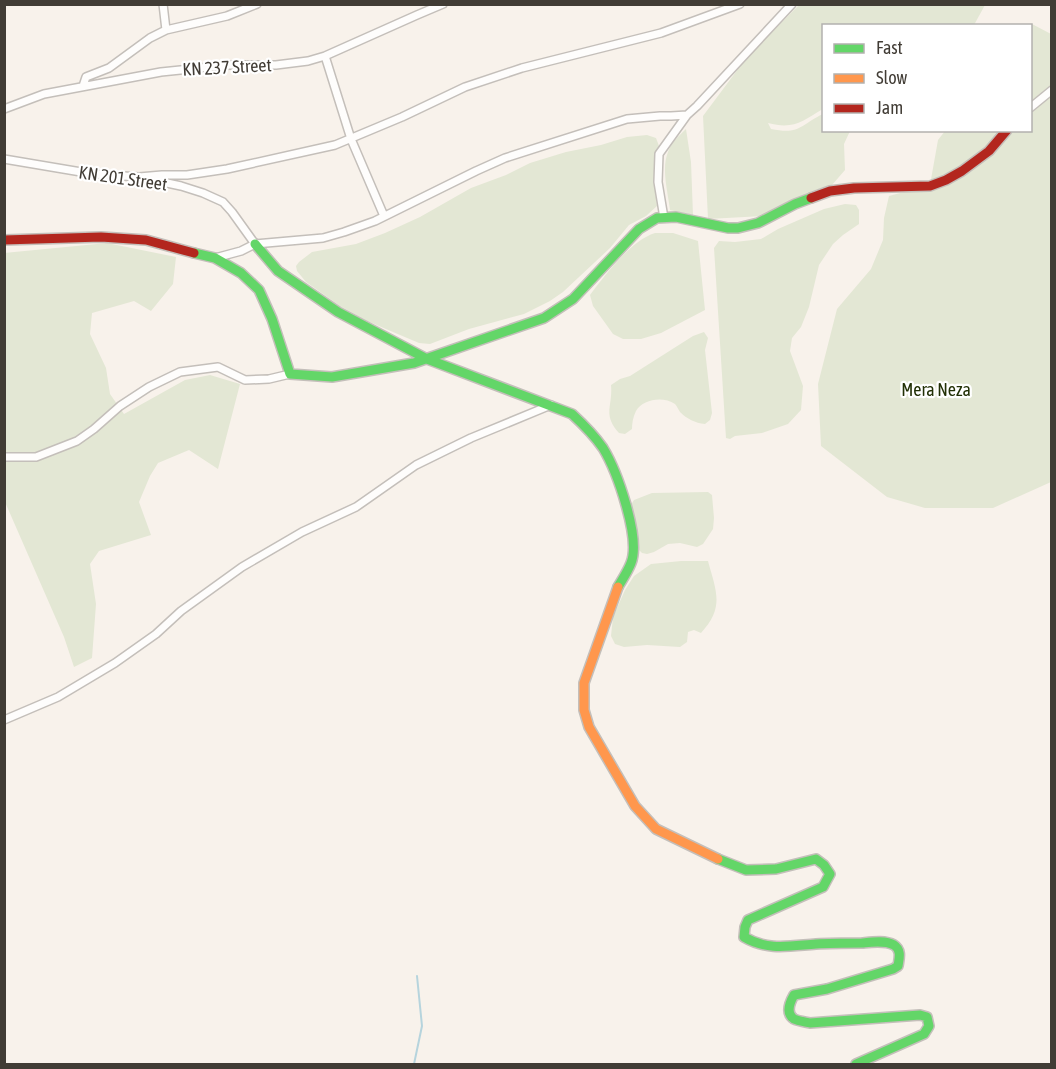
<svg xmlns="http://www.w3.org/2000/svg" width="1056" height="1069" font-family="'Asap Condensed',sans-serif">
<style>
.green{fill:#e3e7d4}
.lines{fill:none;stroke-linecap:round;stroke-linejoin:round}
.stream{stroke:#b6d4dd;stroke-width:2}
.street-casing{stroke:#c4bfba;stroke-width:10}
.fast-casing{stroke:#c4bfba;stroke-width:12}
.slow-casing{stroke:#c4bfba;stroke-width:12}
.jam-casing{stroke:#c4bfba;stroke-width:12}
.street{stroke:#fefdfc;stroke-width:7}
.fast{stroke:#63d668;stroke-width:9}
.slow{stroke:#ff974d;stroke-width:9}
.jam{stroke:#b3261e;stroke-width:9}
.labels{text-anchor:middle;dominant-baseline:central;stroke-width:4.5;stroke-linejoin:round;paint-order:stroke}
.street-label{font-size:18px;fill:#413c35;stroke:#fff}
.park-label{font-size:18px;fill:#223006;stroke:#fff}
</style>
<rect width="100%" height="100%" fill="#f8f2eb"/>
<path class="green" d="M 799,5 L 985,5 L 974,25 L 824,26 L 823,109 C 802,121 794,130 768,123 L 771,129 C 800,135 800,125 823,114 L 824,130 L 850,131 L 844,144 L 845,170 L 832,185 L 812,191 L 763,216 L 708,219 L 703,116 L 747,57 Z
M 1032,24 L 1051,34 L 1051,482 L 993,508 L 925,508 L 887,497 L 821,446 L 818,384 L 837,309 L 871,269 L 883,240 L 884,218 L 889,196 L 930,185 L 938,140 L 945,131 L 1030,130 L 1030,26 L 1028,25 Z
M 686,129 L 691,162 L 693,215 L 670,210 C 668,192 661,169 668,152 C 671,142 679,136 686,129 Z
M 647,135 L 656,138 L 659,146 C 651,161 655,188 657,206 L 646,216 L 629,225 L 610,248 L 563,292 L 550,301 L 524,314 L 469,329 L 430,344 L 419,343 L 367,321 L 340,306 L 306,282 L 297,271 L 296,266 L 299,262 L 312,252 L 356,244 L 385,233 L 420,217 L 471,188 L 506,175 L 530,163 L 566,152 L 601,145 L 627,137 Z
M 845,204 L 856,205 L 859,210 L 859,224 L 843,235 L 833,244 L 819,265 L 809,307 L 801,327 L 792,338 L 790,351 L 803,386 L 801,410 L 788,424 L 762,433 L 735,436 L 730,439 L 726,438 L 714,248 L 719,241 L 735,242 L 761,239 L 778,229 L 824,209 Z
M 655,233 L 673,233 L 698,241 L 705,310 L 661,333 L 641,339 L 623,339 L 613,334 L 593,306 L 590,295 C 606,274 630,241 655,233 Z
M 107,243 L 176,257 L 173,284 L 151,311 L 134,301 L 92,313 L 90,334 L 106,368 L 110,394 L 124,414 L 185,380 L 210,375 L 240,384 L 218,469 L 189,450 L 158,463 L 150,476 L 139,502 L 151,535 L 99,551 L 90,564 L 96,604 L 92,658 L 74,667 L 64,637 L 5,502 L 4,253 Z
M 704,332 L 708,338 L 705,350 L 712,413 L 710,420 L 705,424 C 695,423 687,419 680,412 C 678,409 677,406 675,404 C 663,396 643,399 636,411 C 633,417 632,423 632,429 L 625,434 L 619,433 C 602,414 613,407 611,385 L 620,379 L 630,376 L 693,336 Z
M 708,492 L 712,495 L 714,518 L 713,529 L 703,544 L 697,547 L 680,543 L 668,544 L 654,552 L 647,554 L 642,553 L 638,549 L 634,540 L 629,508 L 634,500 L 652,493 Z
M 681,561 L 708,561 C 716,591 725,607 701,633 L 694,630 L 688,632 L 687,642 L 680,647 L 647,645 L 624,647 L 615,644 L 611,636 L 613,617 L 625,590 L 634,576 L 651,564 Z"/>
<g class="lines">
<path class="stream" d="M 414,1064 L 422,1026 L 417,976"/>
<g class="street-casing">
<path id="street" d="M 163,4 L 166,30
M 325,56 L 351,139 L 384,216
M 83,86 L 86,77 L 109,68 L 150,38 L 166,30 L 227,16 L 257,4
M 1030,108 L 1052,90
M 4,109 L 44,94 L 161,72 L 229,65 L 276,65 L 308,61 L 325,56 L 417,15 L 443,4
M 4,159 L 93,174 L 139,177 L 181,186 L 203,193 L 223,202 L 232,212 L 255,244
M 139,177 L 162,175 L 187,175 L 227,169 L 335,145 L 402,117 L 465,87 L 522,68 L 661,33 L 740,4
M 664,218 L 658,182 L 659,154 L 687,115
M 215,258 L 241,251 L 255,244 L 323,238 L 344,232 L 375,221 L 476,171 L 505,158 L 627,119 L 660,116 L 671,116 L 687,115 L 697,106 L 792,4
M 4,457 L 36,457 L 77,441 L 94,429 L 120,406 L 149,387 L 180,372 L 218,367 L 245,380 L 269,379 L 290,374
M 4,720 L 58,697 L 115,663 L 156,634 L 181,611 L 242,567 L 302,532 L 356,507 L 416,465 L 471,438 L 551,405"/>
</g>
<g class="fast-casing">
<path id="fast" d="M 255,244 L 278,271 L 338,312 L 427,359 L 572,414 C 584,425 594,435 603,448 C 617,471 641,538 631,563 C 628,571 622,580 618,587
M 194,253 L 215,258 L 241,273 L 259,290 L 272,319 L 290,374 L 332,377 L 414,363 L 544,318 L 573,299 L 639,229 L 657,218 L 676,217 L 728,228 L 738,228 L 758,223 L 795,204 L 811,198
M 718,859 L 746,870 L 776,869 L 816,859 L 824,865 L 830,874 L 823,887 L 748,920 L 745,927 L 744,937 C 768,951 789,946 816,944 C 831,943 847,943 862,943 C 872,942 885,940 894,945 C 902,950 899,959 898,966 L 893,969 L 827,989 L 794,995 C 790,1002 785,1013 794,1019 C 798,1021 806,1022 810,1023 L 920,1015 L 927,1017 L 929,1026 L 924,1034 L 856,1064"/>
</g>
<g class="slow-casing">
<path id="slow" d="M 618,587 L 584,683 L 584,710 L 589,727 L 635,806 L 656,829 L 718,859"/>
</g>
<g class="jam-casing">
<path id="jam" d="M 811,198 L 830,191 L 854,188 L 930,186 L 946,180 L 962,171 L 989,151 L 1007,130
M 4,240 L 101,237 L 146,240 L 194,253"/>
</g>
<use href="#street" class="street"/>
<use href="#fast" class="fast"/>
<use href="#slow" class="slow"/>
<use href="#jam" class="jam"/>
</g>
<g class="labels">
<g class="street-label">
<text transform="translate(227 67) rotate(-3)">KN 237 Street</text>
<text transform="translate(123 178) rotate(8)">KN 201 Street</text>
</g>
<g class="park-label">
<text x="936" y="389">Mera Neza</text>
</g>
</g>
<rect width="1056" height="1069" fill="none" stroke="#413c35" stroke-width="12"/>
<rect x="822" y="24" width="210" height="108" fill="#ffffff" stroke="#b3b1ae" stroke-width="1.5"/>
<rect x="834" y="44" width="30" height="9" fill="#63d668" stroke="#b3b1ae" stroke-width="1.5"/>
<text x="876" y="54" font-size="18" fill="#413c35">Fast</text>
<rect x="834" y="74" width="30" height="9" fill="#ff974d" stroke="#b3b1ae" stroke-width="1.5"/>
<text x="876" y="84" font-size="18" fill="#413c35">Slow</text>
<rect x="834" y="104" width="30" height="9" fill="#b3261e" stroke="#b3b1ae" stroke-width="1.5"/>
<text x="876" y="114" font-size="18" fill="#413c35">Jam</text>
</svg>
